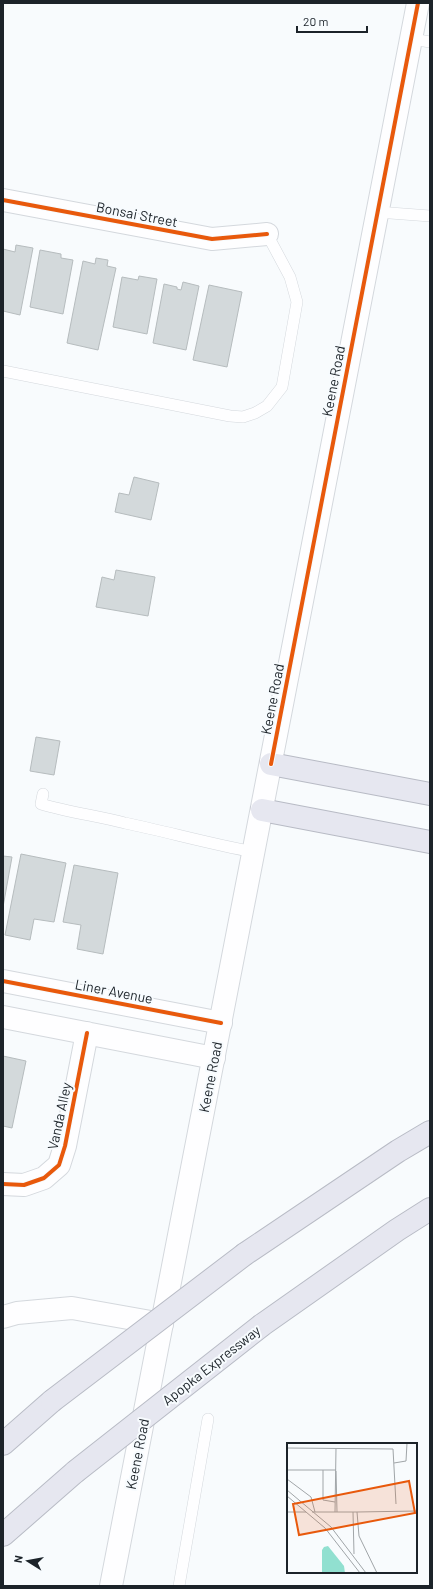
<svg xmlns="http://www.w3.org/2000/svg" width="433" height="1589" font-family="Barlow,sans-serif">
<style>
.building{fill:#d3d9db;stroke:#b6bcbe}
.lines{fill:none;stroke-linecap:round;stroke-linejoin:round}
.lane-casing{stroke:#d4d8dd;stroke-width:12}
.street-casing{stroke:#d4d8dd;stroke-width:24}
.secondary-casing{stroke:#d4d8dd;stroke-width:24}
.highway-casing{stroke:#b8bbc5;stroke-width:24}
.lane{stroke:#fefeff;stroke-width:11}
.street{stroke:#fefeff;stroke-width:22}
.secondary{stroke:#fefeff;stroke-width:22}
.highway{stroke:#e6e7f0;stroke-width:22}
.highway-bridge-casing{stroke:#b8bbc5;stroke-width:24;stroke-linecap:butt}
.highway-bridge{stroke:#e6e7f0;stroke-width:22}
.cycleway-casing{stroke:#f7fbfe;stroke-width:6}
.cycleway{stroke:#e8590c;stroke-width:4}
.labels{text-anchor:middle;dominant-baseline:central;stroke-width:4;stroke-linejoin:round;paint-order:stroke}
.street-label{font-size:14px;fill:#1c2329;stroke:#f7fbfe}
.inset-road{fill:none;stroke:#a0a5a8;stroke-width:1}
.view{fill:#e8590c;fill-opacity:0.15;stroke:#e8590c;stroke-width:2}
.inset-edge{fill:none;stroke:#1c2329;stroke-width:2}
</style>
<rect width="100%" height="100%" fill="#f8fbfd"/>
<path class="building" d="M 16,245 L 33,248 L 20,315 L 3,311 L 3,249 L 15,252 Z
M 40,250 L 61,254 L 61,258 L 73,260 L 63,314 L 30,307 Z
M 96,258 L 108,260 L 107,266 L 116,268 L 98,350 L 67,343 L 83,261 L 95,264 Z
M 139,276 L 157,279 L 147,334 L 113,327 L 122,277 L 138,280 Z
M 183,282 L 199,286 L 186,350 L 153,343 L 164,284 L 177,287 L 177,289 L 181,290 Z
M 209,285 L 242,292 L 227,367 L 193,360 Z
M 134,477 L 159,483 L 151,520 L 115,512 L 119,493 L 129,495 Z
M 116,570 L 155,577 L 148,616 L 96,607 L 102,577 L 114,580 Z
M 36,737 L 60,741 L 54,775 L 30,771 Z
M 21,854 L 66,863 L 54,922 L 34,919 L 30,940 L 5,935 Z
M 3,856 L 12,857 L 3,907 Z
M 74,865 L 118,873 L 103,954 L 77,949 L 81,925 L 63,922 Z
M 3,1056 L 26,1061 L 12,1128 L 3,1126 Z"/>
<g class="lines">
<g class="lane-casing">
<path id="lane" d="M 412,39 L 430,42
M 377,212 L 430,216
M 3,371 L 230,416 L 243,417 L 255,413 L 267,406 L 282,387 L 297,302 L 290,277 L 267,234
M 43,794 L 41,804 C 68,812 97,816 125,823 C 168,832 210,844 254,852
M 179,1586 L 208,1419"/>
</g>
<g class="street-casing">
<path id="street" d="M 3,200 L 212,239 L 267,234
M 3,981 L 221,1023
M 3,1017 L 214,1058
M 3,1184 L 24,1185 L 44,1178 L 59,1165 L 65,1146 L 87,1033
M 3,1317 L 17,1313 L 72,1308 L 162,1324"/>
</g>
<g class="secondary-casing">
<path id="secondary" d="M 111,1586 L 418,3"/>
</g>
<g class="highway-casing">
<path id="highway" d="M 271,764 L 430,794
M 262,810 L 430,842
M 245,1254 L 398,1151 L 430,1132
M 262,1325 L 397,1230 L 430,1209
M 3,1444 L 52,1401
M 3,1535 L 75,1472"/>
</g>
<use href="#lane" class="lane"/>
<use href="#street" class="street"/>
<use href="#secondary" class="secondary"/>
<use href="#highway" class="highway"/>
<g class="highway-bridge-casing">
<path id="highway-bridge" d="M 52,1401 L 245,1254
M 75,1472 L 262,1325"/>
</g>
<use href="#highway-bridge" class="highway-bridge"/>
<g class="cycleway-casing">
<path id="cycleway" d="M 3,200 L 212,239 L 267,234
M 271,764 L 418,3
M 3,981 L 221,1023
M 3,1184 L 24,1185 L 44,1178 L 59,1165 L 65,1146 L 87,1033"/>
</g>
<use href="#cycleway" class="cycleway"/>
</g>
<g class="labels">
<g class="street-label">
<text transform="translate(137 214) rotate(11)">Bonsai Street</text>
<text transform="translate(333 381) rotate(-79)">Keene Road</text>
<text transform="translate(272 699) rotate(-79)">Keene Road</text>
<text transform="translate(114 991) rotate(11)">Liner Avenue</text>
<text transform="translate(210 1077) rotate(-79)">Keene Road</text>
<text transform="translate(59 1116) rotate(-78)">Vanda Alley</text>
<text transform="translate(211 1365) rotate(-38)">Apopka Expressway</text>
<text transform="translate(137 1454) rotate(-79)">Keene Road</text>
</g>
</g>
<g transform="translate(287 1443)">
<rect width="130" height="130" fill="#f8fbfd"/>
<path d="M 41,103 L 57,123 L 58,130 L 35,130 L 35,107 L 37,104 Z" fill="#91e0d0"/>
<path class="inset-road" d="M 0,5 L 106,6 L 109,61M 107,20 L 119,18 L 120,0M 0,27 L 49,27M 36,27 L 36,57 L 48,59M 49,28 L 50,69M 0,36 L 24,54 L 28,69M 0,47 L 44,84 L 79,130M 0,53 L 38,85 L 73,130M 0,69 L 19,69M 25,69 L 70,69M 48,69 L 49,5M 66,69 L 67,111M 70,69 L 130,68M 70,69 L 72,93 L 90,130"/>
<path class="view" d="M 122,38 L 128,70 L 12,92 L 6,61 Z"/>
<rect width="130" height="130" class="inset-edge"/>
</g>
<rect width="433" height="1589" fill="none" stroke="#1c2329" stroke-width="8"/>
<g transform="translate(28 1561) rotate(281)" stroke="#f7fbfe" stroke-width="3" paint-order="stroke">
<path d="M0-3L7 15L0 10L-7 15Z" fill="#1c2329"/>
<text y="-6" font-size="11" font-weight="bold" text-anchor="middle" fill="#1c2329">N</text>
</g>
<path d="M297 26v6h70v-6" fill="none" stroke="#1c2329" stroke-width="2"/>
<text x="303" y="26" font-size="12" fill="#1c2329" stroke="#f7fbfe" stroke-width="3" paint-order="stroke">20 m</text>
</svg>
